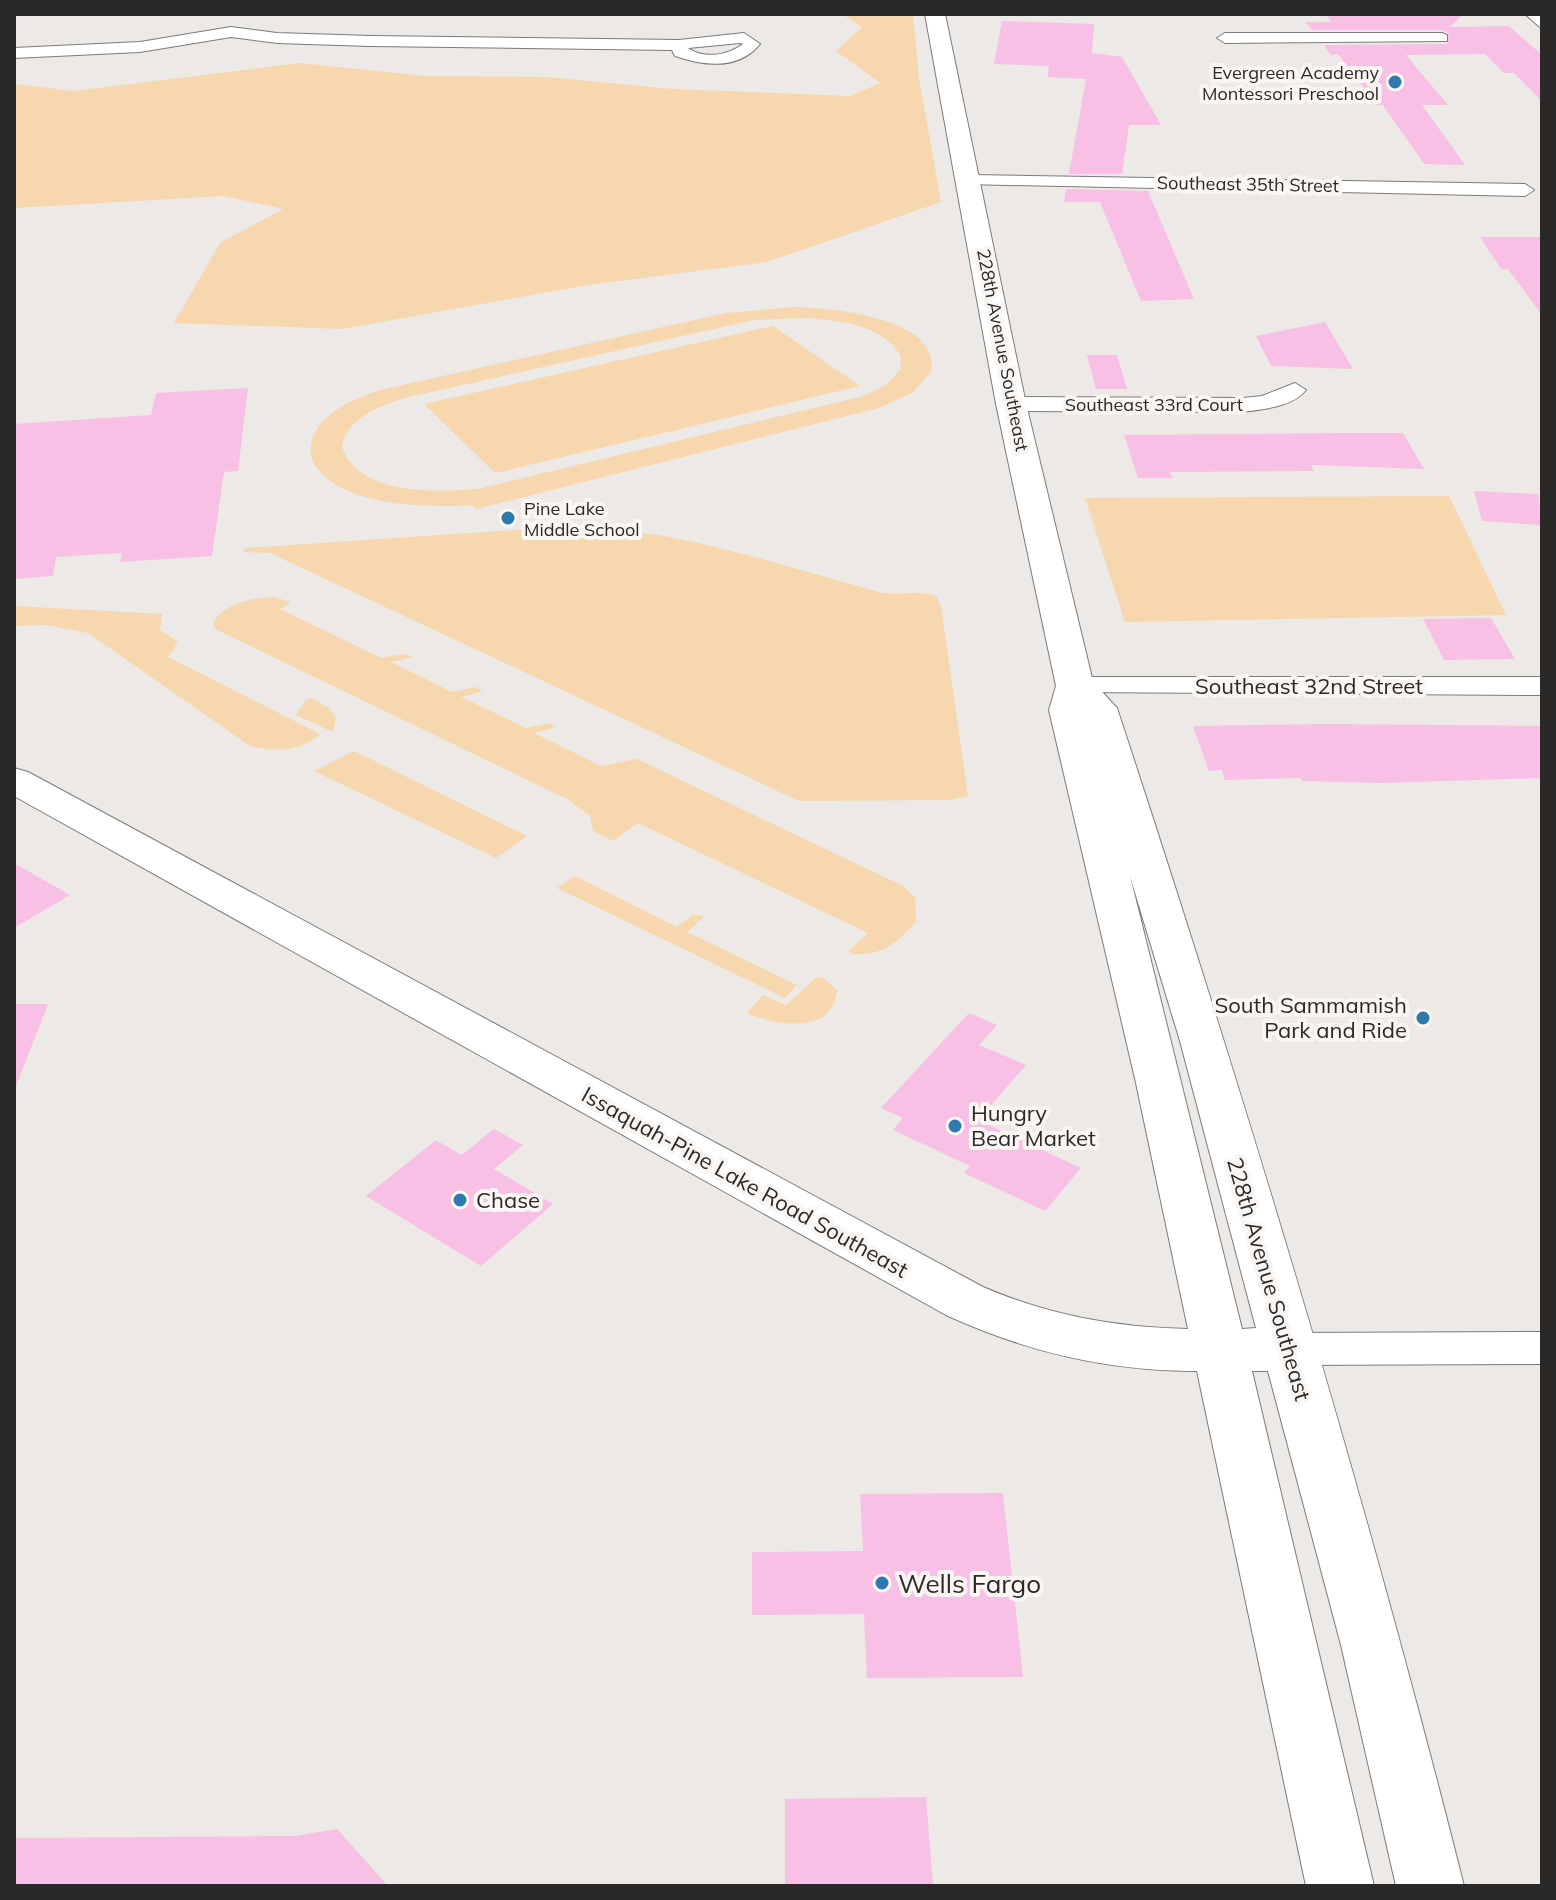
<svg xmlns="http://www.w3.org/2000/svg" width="1556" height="1900" font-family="Mulish,sans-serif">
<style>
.green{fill:#f6d7ae;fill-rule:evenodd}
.building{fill:#f7c0e4}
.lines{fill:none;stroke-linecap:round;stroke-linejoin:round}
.minor-casing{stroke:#7d7b78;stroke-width:2}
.major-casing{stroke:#7d7b78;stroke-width:2}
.minor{fill:#fff;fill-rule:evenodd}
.major{fill:#fff;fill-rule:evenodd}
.poi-dot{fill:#2f7aad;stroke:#f9f6f3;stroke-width:3}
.labels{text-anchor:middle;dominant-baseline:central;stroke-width:8;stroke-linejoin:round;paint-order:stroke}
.far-poi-label{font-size:18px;fill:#2a2928;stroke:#f9f6f3;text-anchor:end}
.far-street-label{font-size:18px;fill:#2a2928;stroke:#f9f6f3}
.street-label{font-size:22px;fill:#2a2928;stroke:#f9f6f3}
.poi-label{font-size:22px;fill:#2a2928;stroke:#f9f6f3;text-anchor:start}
.near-poi-label{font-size:26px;fill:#2a2928;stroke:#f9f6f3;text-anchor:start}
</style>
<rect width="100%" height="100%" fill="#ece9e6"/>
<path class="green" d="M 842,14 L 913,14 L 919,78 L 941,202 L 767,262 L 588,285 L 342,329 L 174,323 L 220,243 L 283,209 L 224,196 L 14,208 L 14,84 L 74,91 L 300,63 L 424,76 L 547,77 L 673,89 L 850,96 L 880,83 L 836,51 L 862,27 Z
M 795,307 C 830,308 942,317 931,372 L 912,393 L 879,408 L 476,509 L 472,505 C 427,508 331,507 311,457 C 306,418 351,400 380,390 L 726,313 ZM 802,318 C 834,320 882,323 900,355 L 901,369 L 885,386 L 864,396 L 478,489 C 437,492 358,496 342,447 C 347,417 379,407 404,398 L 754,320 Z
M 773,326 L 860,386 L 495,473 L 424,404 Z
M 1449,496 L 1506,615 L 1125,622 L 1085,498 Z
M 605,528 C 696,536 787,567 875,591 C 895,597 916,589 936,596 L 941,606 L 968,796 L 949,800 L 799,801 L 270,553 L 244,552 L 245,548 L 527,529 Z
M 274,597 L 291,602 L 280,609 L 381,658 L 405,654 L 414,657 L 391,662 L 452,692 L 475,687 L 483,691 L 461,697 L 526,728 L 550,723 L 557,727 L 534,733 L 601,766 L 637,759 L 903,886 L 915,897 L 916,922 C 895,944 883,956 851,954 L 849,951 L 868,933 L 638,823 L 613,841 L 593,831 L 590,816 L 567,799 L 215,629 L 213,622 C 226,603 252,598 274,597 Z
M 14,606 L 162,614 L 160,630 L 178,642 L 168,657 L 320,734 C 302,751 274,753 250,746 L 88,633 L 47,625 L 14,626 Z
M 311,698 L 329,708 L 336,718 L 333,732 L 296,715 L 306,700 Z
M 354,751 L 527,836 L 496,858 L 314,771 Z
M 575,876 L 677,927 L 692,915 L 702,915 L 703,918 L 687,932 L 797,985 L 785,998 L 557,888 Z
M 817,977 L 822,977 L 837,990 C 834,1035 777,1026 747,1013 L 763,995 L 786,1005 Z"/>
<path class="building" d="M 1326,14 L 1463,14 L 1450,27 L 1509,26 L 1542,55 L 1542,101 L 1514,73 L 1504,73 L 1485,54 L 1406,55 L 1448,105 L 1422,105 L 1465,165 L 1424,164 L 1383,105 L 1377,105 L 1338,54 L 1331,55 L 1324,45 L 1447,44 L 1449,33 L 1442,30 L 1312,30 L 1306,22 L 1331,22 Z
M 1002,21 L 1094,24 L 1092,53 L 1122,57 L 1161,125 L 1129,125 L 1122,174 L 1069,174 L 1086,79 L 1048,77 L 1049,66 L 994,64 Z
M 1066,189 L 1148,191 L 1194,299 L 1141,301 L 1100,202 L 1064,202 Z
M 1480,237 L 1542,237 L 1542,315 L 1508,269 L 1501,269 Z
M 1325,322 L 1353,369 L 1271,366 L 1256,336 Z
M 1087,355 L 1117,355 L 1127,389 L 1096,389 Z
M 248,388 L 238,471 L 224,472 L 212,556 L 120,562 L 122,553 L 56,557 L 53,576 L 14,579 L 14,424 L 151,415 L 156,393 Z
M 1346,433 L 1403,433 L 1424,469 L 1311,465 L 1314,471 L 1170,472 L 1173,478 L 1138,478 L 1124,435 Z
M 1474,491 L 1538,494 L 1542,525 L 1482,521 Z
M 1491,618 L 1515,659 L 1444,660 L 1423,619 Z
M 1328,724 L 1542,726 L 1542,778 L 1380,783 L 1302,781 L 1301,778 L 1225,780 L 1222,770 L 1209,771 L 1193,726 Z
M 14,863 L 70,895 L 14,928 Z
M 14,1004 L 48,1004 L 16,1086 L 14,1086 Z
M 969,1013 L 997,1025 L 979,1045 L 1026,1065 L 978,1120 L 1081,1168 L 1045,1211 L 964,1173 L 970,1166 L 893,1130 L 903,1118 L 881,1108 Z
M 494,1129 L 523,1145 L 494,1169 L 553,1204 L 481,1266 L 366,1196 L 436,1140 L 462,1155 Z
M 1003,1493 L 1023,1677 L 867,1678 L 864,1614 L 752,1615 L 752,1552 L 863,1551 L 860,1494 Z
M 926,1797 L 933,1886 L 785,1886 L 785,1799 Z
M 337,1829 L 388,1886 L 14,1886 L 14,1838 L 295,1836 Z"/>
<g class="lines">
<g class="minor-casing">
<path id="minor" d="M 1525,14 L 1540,14 L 1542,29 Z
M 231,27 L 277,33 L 370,36 L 679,40 L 744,33 L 760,44 C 739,70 704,66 675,56 L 672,50 L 370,46 L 277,43 L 231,37 L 140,52 L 14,58 L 14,48 L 140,42 ZM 740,43 L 743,44 C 727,56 704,59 688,48 Z
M 1442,33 L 1447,35 L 1447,41 L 1225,43 L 1217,38 L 1225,33 Z
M 970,175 L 1525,184 L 1534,190 L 1525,196 L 964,184 L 961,180 Z
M 1295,383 L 1306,390 C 1293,407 1263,409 1243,412 L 1011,411 L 1000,404 L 1011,397 L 1243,398 L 1262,396 Z
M 1075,677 L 1542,677 L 1542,695 L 1065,692 L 1061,686 L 1065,680 Z
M 1542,1332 L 1542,1364 L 1289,1365 L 1274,1361 L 1268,1349 L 1274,1337 L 1289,1333 Z"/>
</g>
<g class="major-casing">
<path id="major" d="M 925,14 L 945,14 L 1026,404 L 1093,682 L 1117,708 C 1245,1097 1364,1489 1464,1886 L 1396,1886 L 1341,1645 L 1268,1371 L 1252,1371 L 1374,1886 L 1306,1886 L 1197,1371 C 1107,1371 1027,1352 946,1315 L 14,796 L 14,768 L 28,772 L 983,1287 C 1051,1316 1115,1327 1188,1329 L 1136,1083 L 1049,710 L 1056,686 L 996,404 ZM 1130,876 L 1180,1041 L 1256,1328 L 1242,1329 Z"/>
</g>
<use href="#minor" class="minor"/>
<use href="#major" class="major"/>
</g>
<g class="poi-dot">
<circle cx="1395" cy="82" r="8"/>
<circle cx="508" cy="518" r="8"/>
<circle cx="1423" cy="1018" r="8"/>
<circle cx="955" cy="1126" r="8"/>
<circle cx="460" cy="1200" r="8"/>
<circle cx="882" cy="1583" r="8"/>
</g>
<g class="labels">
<g class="far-poi-label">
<text x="1379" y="72">Evergreen Academy<tspan x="1379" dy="21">Montessori Preschool</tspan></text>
<text x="524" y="508" text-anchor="start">Pine Lake<tspan x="524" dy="21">Middle School</tspan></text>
</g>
<g class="far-street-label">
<text transform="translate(1248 184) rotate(1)">Southeast 35th Street</text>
<text transform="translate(1003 350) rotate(79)">228th Avenue Southeast</text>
<text x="1154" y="404">Southeast 33rd Court</text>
</g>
<g class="street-label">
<text x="1309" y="686">Southeast 32nd Street</text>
<text transform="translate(745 1182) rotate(29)">Issaquah-Pine Lake Road Southeast</text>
<text transform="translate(1269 1279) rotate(74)">228th Avenue Southeast</text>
</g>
<g class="poi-label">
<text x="1407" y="1005" text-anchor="end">South Sammamish<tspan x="1407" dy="25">Park and Ride</tspan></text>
<text x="971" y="1113">Hungry<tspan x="971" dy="25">Bear Market</tspan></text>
<text x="476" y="1200">Chase</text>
</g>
<g class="near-poi-label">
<text x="898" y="1583">Wells Fargo</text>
</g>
</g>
<rect width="1556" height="1900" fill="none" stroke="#2a2928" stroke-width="32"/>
</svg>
